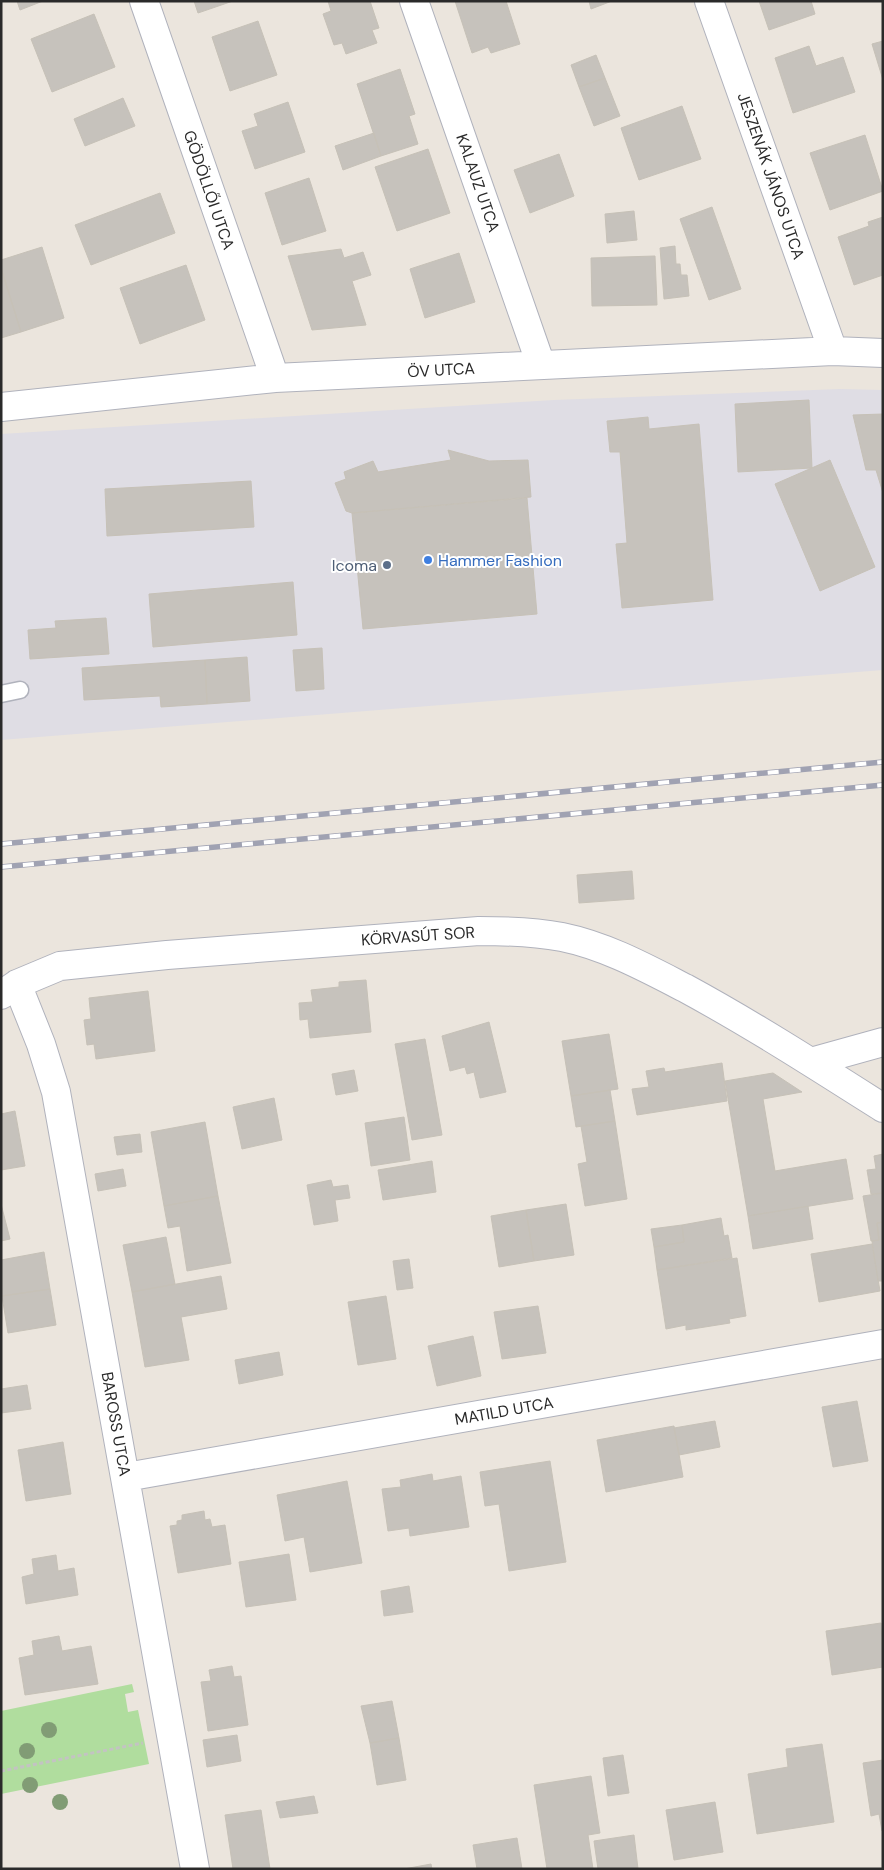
<svg xmlns="http://www.w3.org/2000/svg" width="884" height="1870" font-family="'DM Sans',sans-serif">
<style>
.industrial{fill:#dfdde4}
.green{fill:#b0dd9e}
.building{fill:#c6c2bc;stroke:#c6c1b7}
.lines{fill:none;stroke-linecap:round;stroke-linejoin:round}
.service-casing{stroke:#b0b2bc;stroke-width:19}
.minor-casing{stroke:#b0b2bc;stroke-width:30}
.path{stroke:#c3c3c3;stroke-width:3;stroke-dasharray:4 2.5;stroke-linecap:butt}
.service{stroke:#fff;stroke-width:16}
.minor{stroke:#fff;stroke-width:28}
.rail-casing{stroke:#a0a2b2;stroke-width:5.5}
.rail{stroke:#fff;stroke-width:4;stroke-dasharray:11;stroke-linecap:butt}
.tree{fill:#819c75}
.shop-dot{fill:#3f7fe0;stroke:#fff;stroke-width:2}
.service-dot{fill:#5c6f8a;stroke:#fff;stroke-width:2}
.labels{text-anchor:middle;dominant-baseline:central;stroke-width:4;stroke-linejoin:round;paint-order:stroke}
.street-label{font-size:16px;fill:#2a2a2a;stroke:#fff}
.shop-label{font-size:16px;fill:#366cbe;stroke:#fff;text-anchor:start}
.service-label{font-size:16px;fill:#4e5e75;stroke:#fff;text-anchor:end}
</style>
<rect width="100%" height="100%" fill="#ebe5dd"/>
<path class="industrial" d="M 840,389 L 883,390 L 883,670 L 1,740 L 1,434 L 554,400 Z"/>
<path class="green" d="M 132,1684 L 134,1692 L 125,1694 L 128,1712 L 138,1710 L 149,1764 L 1,1794 L 1,1711 Z"/>
<path class="building" d="M 17,1 L 43,1 L 20,10 Z
M 194,1 L 233,1 L 198,13 Z
M 328,1 L 370,1 L 379,28 L 372,30 L 377,43 L 346,54 L 342,43 L 334,45 L 323,14 L 331,11 Z
M 455,1 L 506,1 L 520,44 L 491,53 L 488,47 L 472,53 Z
M 589,1 L 612,1 L 591,9 Z
M 759,1 L 811,1 L 815,14 L 769,30 Z
M 94,14 L 115,67 L 52,92 L 31,39 Z
M 258,21 L 277,75 L 230,91 L 212,37 Z
M 883,41 L 883,80 L 872,44 Z
M 809,46 L 816,66 L 843,57 L 855,92 L 793,113 L 775,58 Z
M 596,55 L 605,78 L 579,87 L 571,65 Z
M 400,69 L 415,114 L 409,116 L 418,144 L 381,156 L 357,84 Z
M 605,78 L 620,116 L 594,126 L 579,87 Z
M 123,98 L 135,126 L 85,146 L 74,119 Z
M 288,102 L 305,152 L 255,169 L 242,131 L 258,126 L 254,114 Z
M 682,106 L 701,159 L 639,180 L 621,128 Z
M 374,133 L 381,156 L 343,170 L 335,146 Z
M 865,135 L 883,191 L 830,210 L 810,153 Z
M 428,149 L 450,213 L 397,231 L 375,167 Z
M 559,154 L 574,196 L 530,213 L 514,170 Z
M 309,178 L 326,231 L 282,245 L 265,193 Z
M 160,193 L 175,233 L 91,265 L 75,225 Z
M 712,207 L 741,289 L 709,300 L 680,219 Z
M 634,211 L 637,240 L 607,243 L 605,214 Z
M 883,217 L 883,275 L 854,285 L 838,237 L 869,226 L 868,222 Z
M 675,246 L 676,264 L 680,264 L 681,275 L 687,275 L 689,296 L 664,299 L 660,248 Z
M 42,247 L 64,318 L 21,332 L 1,268 L 1,260 Z
M 341,249 L 344,258 L 363,252 L 371,275 L 352,281 L 366,325 L 312,330 L 288,256 Z
M 459,253 L 475,302 L 425,318 L 410,269 Z
M 655,256 L 657,305 L 592,306 L 591,258 Z
M 186,265 L 205,320 L 140,344 L 120,288 Z
M 1,268 L 21,332 L 1,338 Z
M 809,400 L 812,468 L 738,472 L 735,404 Z
M 883,414 L 883,493 L 876,470 L 866,470 L 853,415 Z
M 648,417 L 649,429 L 699,424 L 713,600 L 622,608 L 616,544 L 627,543 L 620,452 L 610,452 L 607,421 Z
M 448,450 L 489,461 L 528,460 L 531,497 L 352,513 L 346,511 L 335,483 L 346,479 L 344,472 L 373,461 L 378,472 L 451,460 Z
M 830,460 L 875,567 L 820,591 L 775,484 Z
M 251,481 L 254,527 L 107,536 L 105,489 Z
M 527,498 L 537,614 L 363,629 L 352,513 Z
M 293,582 L 297,635 L 153,647 L 149,594 Z
M 106,618 L 109,654 L 30,659 L 28,630 L 56,628 L 55,621 Z
M 322,648 L 324,689 L 296,691 L 293,650 Z
M 247,657 L 250,701 L 207,704 L 205,660 Z
M 205,660 L 207,704 L 161,707 L 160,696 L 84,700 L 82,668 Z
M 632,871 L 634,899 L 579,903 L 577,875 Z
M 366,980 L 371,1032 L 310,1038 L 308,1019 L 300,1020 L 299,1003 L 313,1002 L 311,990 L 339,987 L 339,982 Z
M 148,991 L 155,1051 L 96,1059 L 94,1044 L 87,1045 L 84,1020 L 91,1019 L 89,998 Z
M 489,1022 L 506,1092 L 480,1098 L 474,1072 L 467,1074 L 465,1067 L 450,1071 L 442,1036 Z
M 609,1034 L 618,1089 L 571,1096 L 562,1041 Z
M 425,1039 L 442,1135 L 412,1140 L 395,1044 Z
M 722,1063 L 727,1101 L 637,1115 L 632,1089 L 649,1087 L 646,1071 L 664,1068 L 665,1072 Z
M 354,1070 L 358,1091 L 336,1095 L 332,1074 Z
M 773,1073 L 802,1092 L 763,1099 L 775,1171 L 846,1159 L 853,1199 L 748,1216 L 725,1081 Z
M 610,1090 L 615,1121 L 576,1127 L 571,1096 Z
M 274,1098 L 282,1140 L 242,1149 L 233,1107 Z
M 15,1111 L 25,1166 L 1,1170 L 1,1114 Z
M 404,1117 L 410,1160 L 371,1166 L 365,1123 Z
M 615,1121 L 627,1199 L 585,1206 L 578,1164 L 587,1162 L 581,1126 Z
M 205,1122 L 218,1196 L 164,1206 L 151,1132 Z
M 140,1134 L 142,1152 L 117,1155 L 114,1137 Z
M 883,1154 L 883,1193 L 871,1194 L 867,1170 L 876,1169 L 874,1156 Z
M 432,1161 L 436,1192 L 383,1200 L 378,1170 Z
M 123,1169 L 126,1186 L 98,1191 L 95,1174 Z
M 331,1180 L 333,1187 L 348,1185 L 350,1198 L 335,1200 L 338,1221 L 314,1225 L 307,1185 Z
M 883,1193 L 883,1222 L 877,1223 L 879,1240 L 871,1241 L 863,1196 Z
M 218,1196 L 231,1263 L 187,1271 L 180,1226 L 168,1228 L 164,1206 Z
M 1,1204 L 10,1239 L 1,1241 Z
M 566,1204 L 574,1255 L 534,1261 L 526,1210 Z
M 808,1206 L 813,1239 L 753,1249 L 748,1216 Z
M 526,1210 L 534,1261 L 499,1267 L 491,1216 Z
M 721,1218 L 724,1236 L 728,1235 L 732,1258 L 657,1270 L 654,1247 L 684,1242 L 682,1225 Z
M 883,1222 L 883,1281 L 878,1281 L 872,1241 L 879,1240 L 877,1223 Z
M 682,1225 L 684,1242 L 654,1247 L 651,1229 Z
M 166,1237 L 175,1284 L 132,1292 L 123,1245 Z
M 872,1244 L 880,1291 L 819,1302 L 811,1254 Z
M 44,1252 L 50,1289 L 2,1296 L 1,1260 Z
M 737,1258 L 746,1316 L 729,1319 L 730,1323 L 686,1330 L 686,1325 L 666,1329 L 657,1270 Z
M 409,1259 L 413,1288 L 397,1290 L 393,1261 Z
M 221,1276 L 227,1309 L 181,1317 L 189,1360 L 145,1367 L 132,1292 Z
M 50,1289 L 56,1325 L 8,1333 L 2,1296 Z
M 386,1296 L 396,1359 L 358,1365 L 348,1302 Z
M 538,1306 L 546,1353 L 502,1359 L 494,1312 Z
M 473,1336 L 481,1376 L 437,1386 L 428,1346 Z
M 279,1352 L 283,1375 L 239,1384 L 235,1360 Z
M 27,1385 L 31,1409 L 1,1413 L 1,1389 Z
M 857,1401 L 868,1461 L 833,1467 L 822,1407 Z
M 715,1421 L 720,1447 L 679,1455 L 674,1428 Z
M 674,1426 L 683,1477 L 606,1492 L 597,1440 Z
M 63,1442 L 71,1494 L 26,1501 L 18,1450 Z
M 550,1461 L 566,1562 L 509,1571 L 499,1504 L 485,1506 L 480,1472 Z
M 432,1474 L 433,1481 L 461,1476 L 469,1527 L 410,1536 L 409,1528 L 388,1531 L 382,1489 L 401,1487 L 400,1480 Z
M 347,1481 L 362,1563 L 310,1572 L 304,1537 L 285,1541 L 277,1495 Z
M 204,1511 L 205,1520 L 210,1519 L 212,1527 L 225,1525 L 231,1564 L 178,1573 L 170,1526 L 177,1525 L 177,1521 L 182,1520 L 182,1515 Z
M 289,1554 L 296,1600 L 246,1607 L 239,1562 Z
M 56,1555 L 58,1571 L 74,1568 L 78,1595 L 26,1604 L 22,1577 L 34,1574 L 32,1559 Z
M 409,1586 L 413,1612 L 384,1616 L 381,1591 Z
M 881,1623 L 883,1667 L 832,1675 L 826,1631 Z
M 59,1636 L 62,1651 L 91,1646 L 98,1684 L 25,1695 L 19,1658 L 34,1655 L 32,1641 Z
M 232,1666 L 234,1677 L 241,1676 L 248,1725 L 208,1731 L 201,1682 L 211,1681 L 209,1670 Z
M 392,1701 L 399,1738 L 370,1743 L 361,1706 Z
M 237,1735 L 241,1761 L 207,1767 L 203,1740 Z
M 399,1738 L 406,1780 L 377,1785 L 370,1743 Z
M 822,1744 L 834,1822 L 757,1834 L 748,1774 L 788,1767 L 786,1749 Z
M 623,1755 L 629,1793 L 608,1796 L 603,1758 Z
M 883,1760 L 883,1831 L 882,1831 L 879,1814 L 871,1816 L 863,1763 Z
M 591,1776 L 600,1833 L 588,1835 L 593,1869 L 547,1869 L 534,1785 Z
M 314,1796 L 318,1813 L 280,1818 L 276,1802 Z
M 715,1802 L 723,1852 L 674,1860 L 666,1810 Z
M 261,1810 L 270,1869 L 233,1869 L 225,1815 Z
M 634,1835 L 638,1869 L 598,1869 L 594,1841 Z
M 517,1838 L 522,1869 L 477,1869 L 473,1845 Z
M 431,1864 L 432,1869 L 404,1869 Z"/>
<g class="lines">
<g class="service-casing">
<path id="service" d="M 1,694 L 20,690"/>
</g>
<g class="minor-casing">
<path id="minor" d="M 144,1 L 275,378
M 414,1 L 541,365
M 709,1 L 833,351
M 1,407 L 275,378 L 833,351 L 883,353
M 17,984 L 41,1044 L 56,1092 L 195,1869
M 1,995 L 17,984 L 60,966 L 167,955 L 479,931 C 507,931 535,932 562,937 C 606,946 646,968 685,988 C 753,1025 817,1066 883,1108
M 811,1062 L 883,1042
M 126,1477 L 883,1344"/>
</g>
<path class="path" d="M 1,1771 L 143,1743"/>
<use href="#service" class="service"/>
<use href="#minor" class="minor"/>
<g class="rail-casing">
<path id="rail" d="M 1,844 L 883,762
M 1,867 L 883,785"/>
</g>
<use href="#rail" class="rail"/>
</g>
<g class="tree">
<circle cx="49" cy="1730" r="8"/>
<circle cx="27" cy="1751" r="8"/>
<circle cx="30" cy="1785" r="8"/>
<circle cx="60" cy="1802" r="8"/>
</g>
<circle class="shop-dot" cx="428" cy="560" r="5"/>
<circle class="service-dot" cx="387" cy="565" r="5"/>
<g class="labels">
<g class="street-label">
<text transform="translate(771 176) rotate(71)">JESZENÁK JÁNOS UTCA</text>
<text transform="translate(478 183) rotate(71)">KALAUZ UTCA</text>
<text transform="translate(209 190) rotate(71)">GÖDÖLLŐI UTCA</text>
<text transform="translate(441 370) rotate(-3)">ÖV UTCA</text>
<text transform="translate(418 936) rotate(-4)">KÖRVASÚT SOR</text>
<text transform="translate(504 1411) rotate(-10)">MATILD UTCA</text>
<text transform="translate(116 1424) rotate(80)">BAROSS UTCA</text>
</g>
<g class="shop-label">
<text x="438" y="560">Hammer Fashion</text>
</g>
<g class="service-label">
<text x="377" y="565">Icoma</text>
</g>
</g>
<rect width="884" height="1870" fill="none" stroke="#2a2a2a" stroke-width="5"/>
</svg>
